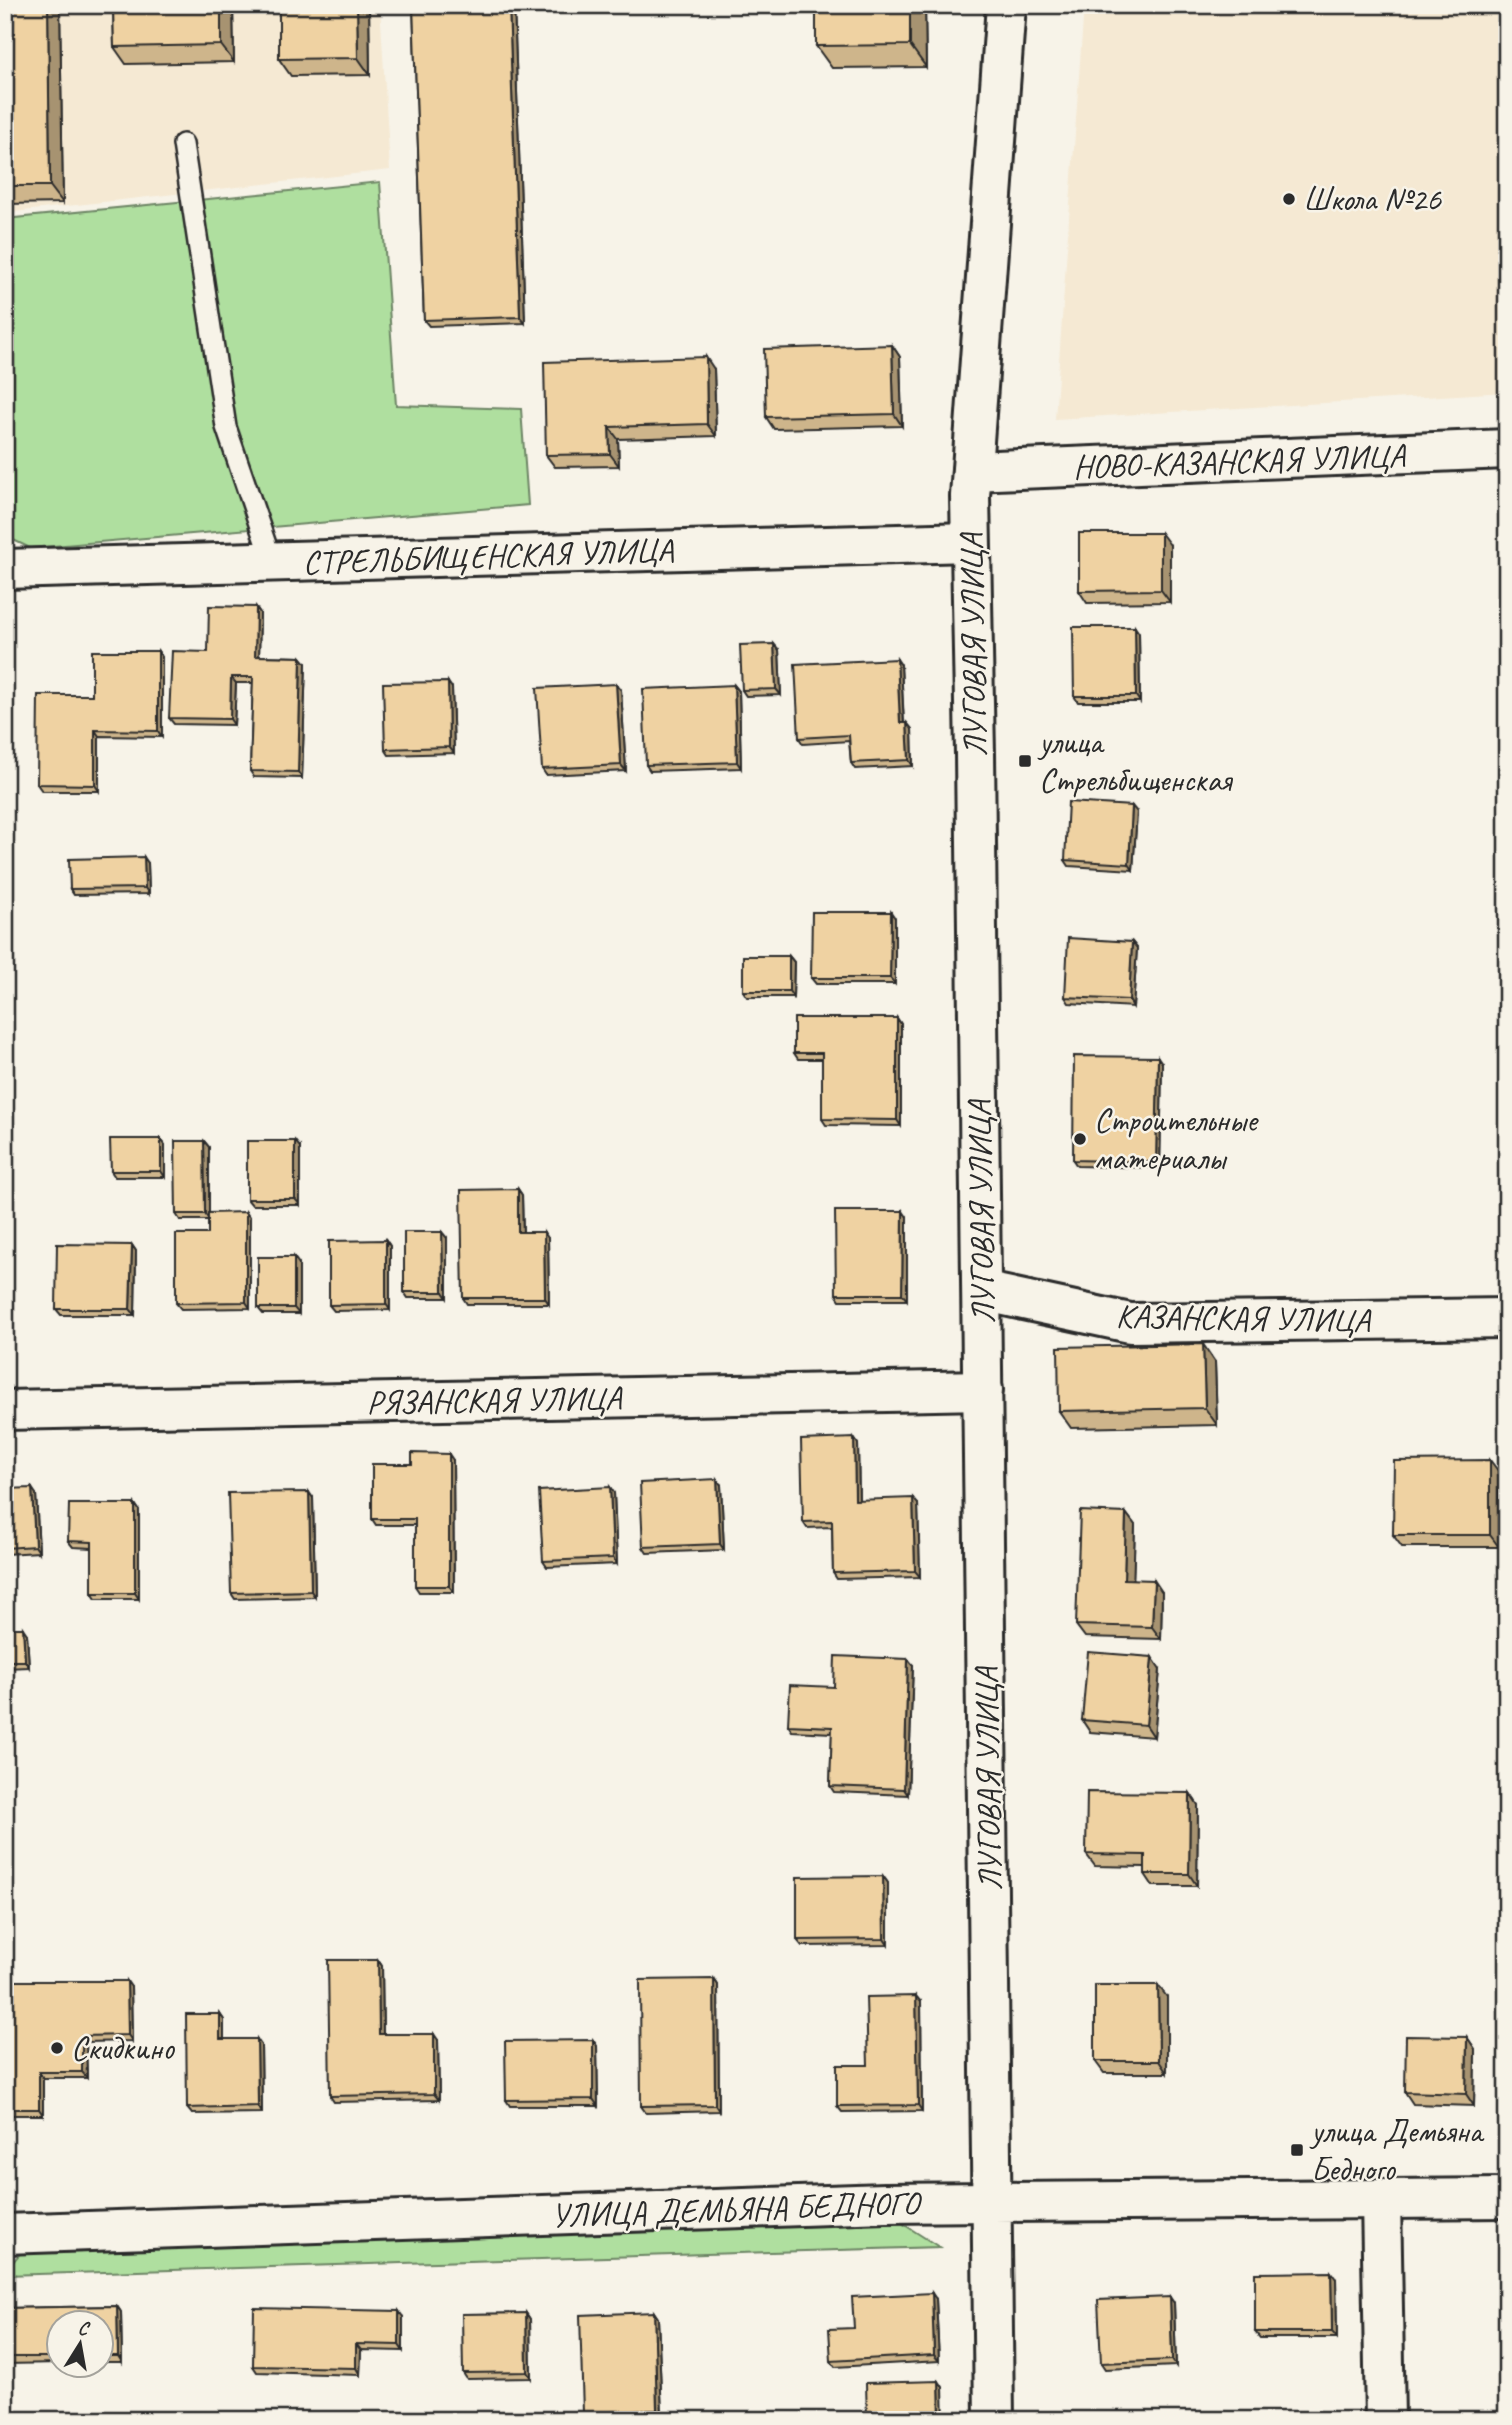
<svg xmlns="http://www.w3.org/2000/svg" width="1512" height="2425" font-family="Caveat,sans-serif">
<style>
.built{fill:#f5e9d3}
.green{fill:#afdf9f;stroke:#6d8565;stroke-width:2}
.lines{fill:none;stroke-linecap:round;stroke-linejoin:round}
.lane-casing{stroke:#2b2b2b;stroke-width:24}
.street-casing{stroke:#2b2b2b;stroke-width:44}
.secondary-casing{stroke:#2b2b2b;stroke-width:44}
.lane{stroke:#f7f3e8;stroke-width:19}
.street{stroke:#f7f3e8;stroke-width:38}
.secondary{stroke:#f7f3e8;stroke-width:38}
.wall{fill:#ceb58b;stroke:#2b2b2b;stroke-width:2}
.shaded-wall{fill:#a79371;stroke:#2b2b2b;stroke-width:2}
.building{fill:#efd2a2;stroke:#2b2b2b;stroke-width:2}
.poi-dot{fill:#2b2b2b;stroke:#f7f3e8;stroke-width:2.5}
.labels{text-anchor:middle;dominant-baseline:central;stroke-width:5;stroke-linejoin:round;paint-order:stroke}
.poi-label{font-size:33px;fill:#2b2b2b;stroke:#f7f3e8;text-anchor:start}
.street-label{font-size:33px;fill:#2b2b2b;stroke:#f7f3e8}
</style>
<rect width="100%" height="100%" fill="#f7f3e8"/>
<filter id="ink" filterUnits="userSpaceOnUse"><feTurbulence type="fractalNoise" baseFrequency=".0143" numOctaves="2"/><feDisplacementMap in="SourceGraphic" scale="14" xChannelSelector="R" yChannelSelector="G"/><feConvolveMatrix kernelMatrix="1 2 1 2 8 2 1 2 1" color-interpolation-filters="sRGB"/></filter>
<g filter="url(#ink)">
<path class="built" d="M 5,5 L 380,5 L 390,170 L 5,213 Z
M 1084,5 L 1507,5 L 1507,392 L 1055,419 Z"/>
<path class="green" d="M 380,182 L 396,405 L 521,409 L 528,505 L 30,548 L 5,536 L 5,219 Z
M 900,2222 L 939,2247 L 5,2275 L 5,2271 L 23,2250 Z"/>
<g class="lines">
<g class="lane-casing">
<path id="lane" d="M 183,144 L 226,427 L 272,562"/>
</g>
<g class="street-casing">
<path id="street" d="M 972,471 L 1507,449
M 5,569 L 970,542
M 982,1291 L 1130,1323 L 1507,1318
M 5,1410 L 983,1390
M 1381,2199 L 1385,2420
M 5,2234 L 885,2203 L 992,2202"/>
</g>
<g class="secondary-casing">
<path id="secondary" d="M 992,2202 L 1507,2198
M 994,2420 L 975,754 L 970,496 L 1006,5"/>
</g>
<use href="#lane" class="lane"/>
<use href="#street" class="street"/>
<use href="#secondary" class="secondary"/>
</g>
<path class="wall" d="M 5,5 L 60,5 L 63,203 L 5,204 Z
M 113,5 L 233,5 L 234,62 L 126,64 L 114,47 Z
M 413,5 L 514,5 L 525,323 L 429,326 L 424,320 Z
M 925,5 L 926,67 L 832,68 L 816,46 Z
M 369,7 L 370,75 L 291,76 L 279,59 Z
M 892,345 L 900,357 L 902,426 L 774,429 L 766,417 Z
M 714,369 L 716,436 L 618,439 L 619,466 L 555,467 L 546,455 Z
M 1170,545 L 1170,602 L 1087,603 L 1079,591 Z
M 256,607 L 260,613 L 259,656 L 301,657 L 306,663 L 302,778 L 254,777 L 250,771 L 253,683 L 236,683 L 234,725 L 174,724 L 169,718 L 208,652 Z
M 1139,633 L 1140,702 L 1078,702 L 1074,696 Z
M 779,650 L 781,695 L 746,696 L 742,690 Z
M 158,651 L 162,657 L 162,737 L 99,736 L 99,791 L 42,791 L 37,784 L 92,695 Z
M 901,665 L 904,723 L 907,723 L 912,729 L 913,766 L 855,769 L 851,763 L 849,741 L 803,744 L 799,738 Z
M 734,685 L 739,691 L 741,768 L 650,771 L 646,765 Z
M 452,688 L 454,753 L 389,755 L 385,749 Z
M 621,690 L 626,771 L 546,775 L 542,769 Z
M 1137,812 L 1133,870 L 1069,866 L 1065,860 Z
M 148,863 L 149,894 L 74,895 L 70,889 Z
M 895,918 L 895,984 L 816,984 L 811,978 Z
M 1132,942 L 1137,948 L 1133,1007 L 1069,1003 L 1065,997 Z
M 789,956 L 794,962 L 793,997 L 747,997 L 743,991 Z
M 897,1018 L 901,1024 L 901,1126 L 826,1125 L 822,1119 L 822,1059 L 798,1059 L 794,1053 Z
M 1162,1063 L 1160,1168 L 1077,1166 L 1073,1160 Z
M 161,1139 L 165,1145 L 165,1177 L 115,1177 L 111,1171 Z
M 204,1141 L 209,1147 L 209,1213 L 250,1218 L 250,1308 L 181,1309 L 176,1303 L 208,1234 L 208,1220 L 180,1220 L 176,1214 Z
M 300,1147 L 300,1205 L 252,1205 L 247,1199 Z
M 518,1189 L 522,1195 L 523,1232 L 548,1238 L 549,1304 L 467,1304 L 463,1298 Z
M 907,1217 L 907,1300 L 840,1300 L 836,1294 Z
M 447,1238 L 447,1298 L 408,1298 L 404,1292 Z
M 386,1240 L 390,1246 L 390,1310 L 334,1311 L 329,1305 Z
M 132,1245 L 136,1251 L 135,1315 L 61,1315 L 56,1309 Z
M 299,1264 L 299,1314 L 263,1314 L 258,1308 Z
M 1215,1362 L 1217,1425 L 1071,1428 L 1059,1411 Z
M 854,1438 L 858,1444 L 859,1500 L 918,1504 L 920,1577 L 837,1579 L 833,1573 L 832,1527 L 807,1528 L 803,1522 Z
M 453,1460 L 454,1592 L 419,1592 L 415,1586 L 415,1525 L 376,1525 L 372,1519 L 412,1464 Z
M 1499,1472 L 1499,1547 L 1402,1547 L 1393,1535 Z
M 721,1485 L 724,1550 L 647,1553 L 643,1547 Z
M 610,1487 L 614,1493 L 617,1564 L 547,1567 L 543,1561 Z
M 5,1489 L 36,1494 L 39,1552 L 5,1554 Z
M 313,1498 L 315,1597 L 235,1599 L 231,1593 Z
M 135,1504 L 139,1510 L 139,1599 L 96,1599 L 92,1593 L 92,1548 L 73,1547 L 68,1541 Z
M 1126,1513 L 1135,1525 L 1133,1579 L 1162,1592 L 1161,1639 L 1085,1637 L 1076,1625 Z
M 5,1628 L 27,1634 L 29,1667 L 5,1668 Z
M 913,1665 L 908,1795 L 834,1792 L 830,1786 L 832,1733 L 792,1731 L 788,1725 L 834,1687 Z
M 1160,1669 L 1154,1737 L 1090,1732 L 1082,1720 Z
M 1190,1793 L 1198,1805 L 1197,1886 L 1153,1886 L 1145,1874 L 1145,1867 L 1095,1866 L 1086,1854 Z
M 883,1876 L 888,1883 L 888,1945 L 802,1946 L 797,1940 Z
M 378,1960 L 382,1966 L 383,2034 L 438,2040 L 439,2100 L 334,2102 L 330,2096 Z
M 714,1979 L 718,1985 L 719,2111 L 646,2113 L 641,2106 Z
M 5,1981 L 131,1987 L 132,2041 L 86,2042 L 87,2078 L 43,2078 L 43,2115 L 5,2115 Z
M 1167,1997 L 1167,2073 L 1104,2073 L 1095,2061 Z
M 921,2002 L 922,2111 L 842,2112 L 837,2106 L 868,2065 Z
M 220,2014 L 224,2020 L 224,2039 L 261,2045 L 262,2113 L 192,2114 L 187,2108 Z
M 1467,2037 L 1475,2049 L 1474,2106 L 1413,2104 L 1405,2092 Z
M 593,2040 L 597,2046 L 598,2106 L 510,2106 L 506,2100 Z
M 1336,2279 L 1337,2338 L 1260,2338 L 1255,2332 Z
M 936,2299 L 939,2361 L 835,2367 L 831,2361 L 854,2328 Z
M 1174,2303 L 1176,2366 L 1105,2369 L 1101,2363 Z
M 117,2306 L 121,2312 L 122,2362 L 102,2362 L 102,2323 L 60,2323 L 60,2363 L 5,2364 L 5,2308 Z
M 654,2312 L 658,2318 L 662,2416 L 587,2419 L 583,2413 Z
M 526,2313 L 530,2319 L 531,2378 L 467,2379 L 463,2373 Z
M 403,2317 L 403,2351 L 361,2350 L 360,2375 L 257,2372 L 253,2366 Z"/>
<path class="shaded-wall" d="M 48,5 L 60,5 L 63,203 L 50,186 Z
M 221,5 L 233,5 L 234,62 L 221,45 Z
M 357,5 L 368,5 L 369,7 L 370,75 L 358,58 Z
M 509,5 L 514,5 L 525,323 L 520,317 Z
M 910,5 L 925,5 L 926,67 L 910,45 Z
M 892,345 L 900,357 L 902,426 L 894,414 Z
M 706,357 L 714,369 L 716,436 L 707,424 Z
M 609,427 L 618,439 L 619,466 L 610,454 Z
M 1161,533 L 1170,545 L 1170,602 L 1161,590 Z
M 256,607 L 260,613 L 259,662 L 255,656 Z
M 1135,627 L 1139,633 L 1140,702 L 1136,696 Z
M 774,644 L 779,650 L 781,695 L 776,689 Z
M 158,651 L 162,657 L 162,737 L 158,731 Z
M 301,657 L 306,663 L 302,778 L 298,772 Z
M 897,659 L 901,665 L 904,729 L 900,723 Z
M 5,660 L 6,661 L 6,711 L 5,710 Z
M 231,677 L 236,683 L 234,725 L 230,719 Z
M 448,682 L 452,688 L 454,753 L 449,747 Z
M 616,684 L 621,690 L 626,771 L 621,765 Z
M 734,685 L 739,691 L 741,768 L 737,762 Z
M 907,723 L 912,729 L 913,766 L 909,760 Z
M 95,730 L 99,736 L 99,791 L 95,785 Z
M 1132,806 L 1137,812 L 1133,870 L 1129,864 Z
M 144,857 L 148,863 L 149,894 L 145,888 Z
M 891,912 L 895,918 L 895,984 L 890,978 Z
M 1132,942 L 1137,948 L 1133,1007 L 1129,1000 Z
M 789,956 L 794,962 L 793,997 L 789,991 Z
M 897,1018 L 901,1024 L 901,1126 L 897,1120 Z
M 1158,1057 L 1162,1063 L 1160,1168 L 1156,1162 Z
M 161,1139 L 165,1145 L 165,1177 L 161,1171 Z
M 204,1141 L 209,1147 L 209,1220 L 205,1214 Z
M 295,1141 L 300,1147 L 300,1205 L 295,1199 Z
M 518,1189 L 522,1195 L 523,1238 L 518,1232 Z
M 903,1211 L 907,1217 L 907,1300 L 902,1294 Z
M 246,1212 L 250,1218 L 250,1308 L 246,1302 Z
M 442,1232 L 447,1238 L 447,1298 L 443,1292 Z
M 544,1232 L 548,1238 L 549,1304 L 545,1298 Z
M 386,1240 L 390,1246 L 390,1310 L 386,1304 Z
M 132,1245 L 136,1251 L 135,1315 L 130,1309 Z
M 294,1257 L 299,1264 L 299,1314 L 294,1308 Z
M 1203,1344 L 1215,1362 L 1217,1425 L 1205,1408 Z
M 854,1438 L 858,1444 L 859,1506 L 855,1500 Z
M 449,1454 L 453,1460 L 454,1592 L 449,1586 Z
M 1490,1460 L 1499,1472 L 1499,1547 L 1490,1535 Z
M 717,1479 L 721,1485 L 724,1550 L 720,1544 Z
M 610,1487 L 614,1493 L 617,1564 L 613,1558 Z
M 32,1488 L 36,1494 L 39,1552 L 35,1546 Z
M 309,1492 L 313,1498 L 315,1597 L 311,1591 Z
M 913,1498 L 918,1504 L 920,1577 L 915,1571 Z
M 135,1504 L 139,1510 L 139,1599 L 135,1593 Z
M 1126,1513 L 1135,1525 L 1133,1591 L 1124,1579 Z
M 1154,1580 L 1162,1592 L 1161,1639 L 1152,1627 Z
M 23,1628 L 27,1634 L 29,1667 L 25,1661 Z
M 1152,1657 L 1160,1669 L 1154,1737 L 1146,1725 Z
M 908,1659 L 913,1665 L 908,1795 L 904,1789 Z
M 1190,1793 L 1198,1805 L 1197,1886 L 1189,1874 Z
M 883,1876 L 888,1883 L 888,1945 L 884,1939 Z
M 378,1960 L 382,1966 L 383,2040 L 379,2034 Z
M 714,1979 L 718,1985 L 719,2111 L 715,2105 Z
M 127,1981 L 131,1987 L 132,2041 L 128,2035 Z
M 1158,1985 L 1167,1997 L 1167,2073 L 1159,2061 Z
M 916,1996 L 921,2002 L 922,2111 L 918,2105 Z
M 220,2014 L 224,2020 L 224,2045 L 220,2039 Z
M 434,2034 L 438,2040 L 439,2100 L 434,2094 Z
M 82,2036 L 86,2042 L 87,2078 L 82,2072 Z
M 1467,2037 L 1475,2049 L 1474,2106 L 1466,2094 Z
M 257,2039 L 261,2045 L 262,2113 L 258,2106 Z
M 593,2040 L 597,2046 L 598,2106 L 593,2099 Z
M 39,2072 L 43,2078 L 43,2115 L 39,2109 Z
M 1331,2272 L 1336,2279 L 1337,2338 L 1332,2332 Z
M 932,2293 L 936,2299 L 939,2361 L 934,2355 Z
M 1170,2297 L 1174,2303 L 1176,2366 L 1172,2360 Z
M 117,2306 L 121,2312 L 122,2362 L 118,2356 Z
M 399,2311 L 403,2317 L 403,2351 L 399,2345 Z
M 654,2312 L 658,2318 L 662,2416 L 657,2410 Z
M 526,2313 L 530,2319 L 531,2378 L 527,2372 Z
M 356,2344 L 361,2350 L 360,2375 L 356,2368 Z
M 939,2381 L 943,2387 L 944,2420 L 940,2420 Z"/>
<path class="building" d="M 5,5 L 48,5 L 50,186 L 5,186 Z
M 113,5 L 221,5 L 221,45 L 114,47 Z
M 279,5 L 357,5 L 358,58 L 279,59 Z
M 413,5 L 509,5 L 520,317 L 424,320 Z
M 816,5 L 910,5 L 910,45 L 816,46 Z
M 892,345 L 894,414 L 766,417 L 764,349 Z
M 706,357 L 707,424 L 609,427 L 610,454 L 546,455 L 544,362 Z
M 1079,533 L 1161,533 L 1161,590 L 1079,591 Z
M 209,606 L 256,607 L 255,656 L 301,657 L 298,772 L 250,771 L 253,677 L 231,677 L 230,719 L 169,718 L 172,651 L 208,652 Z
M 1073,627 L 1135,627 L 1136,696 L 1074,696 Z
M 774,644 L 776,689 L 742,690 L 740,645 Z
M 92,651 L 158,651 L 158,731 L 95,730 L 95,785 L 37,784 L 38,695 L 92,695 Z
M 897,659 L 900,723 L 907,723 L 909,760 L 851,763 L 849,735 L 799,738 L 795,664 Z
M 448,682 L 449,747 L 385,749 L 383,683 Z
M 616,684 L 621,765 L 542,769 L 537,688 Z
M 734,685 L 737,762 L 646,765 L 643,689 Z
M 1068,802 L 1132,806 L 1129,864 L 1065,860 Z
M 144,857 L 145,888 L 70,889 L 69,859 Z
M 812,912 L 891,912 L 890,978 L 811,978 Z
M 1068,938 L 1132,942 L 1129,1000 L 1065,997 Z
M 743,956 L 789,956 L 789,991 L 743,991 Z
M 794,1018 L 897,1018 L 897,1120 L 822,1119 L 822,1053 L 794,1053 Z
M 1074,1056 L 1158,1057 L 1156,1162 L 1073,1160 Z
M 110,1139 L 161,1139 L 161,1171 L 111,1171 Z
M 175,1141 L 204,1141 L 205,1214 L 176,1214 Z
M 247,1141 L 295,1141 L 295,1199 L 247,1199 Z
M 518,1189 L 518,1232 L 544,1232 L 545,1298 L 463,1298 L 461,1190 Z
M 835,1211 L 903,1211 L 902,1294 L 836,1294 Z
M 246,1212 L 246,1302 L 176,1303 L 176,1234 L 208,1234 L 208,1213 Z
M 404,1232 L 442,1232 L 443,1292 L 404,1292 Z
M 386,1240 L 386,1304 L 329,1305 L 329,1241 Z
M 57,1244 L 132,1245 L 130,1309 L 56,1309 Z
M 258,1257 L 294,1257 L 294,1308 L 258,1308 Z
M 1203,1344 L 1205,1408 L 1059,1411 L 1058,1347 Z
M 854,1438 L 855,1500 L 913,1498 L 915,1571 L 833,1573 L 832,1521 L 803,1522 L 801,1440 Z
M 412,1453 L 449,1454 L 449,1586 L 415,1586 L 415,1519 L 372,1519 L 372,1464 L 412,1464 Z
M 1490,1460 L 1490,1535 L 1393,1535 L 1394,1461 Z
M 717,1479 L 720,1544 L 643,1547 L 640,1483 Z
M 610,1487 L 613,1558 L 543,1561 L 539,1491 Z
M 32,1488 L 35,1546 L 5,1548 L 5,1489 Z
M 309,1492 L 311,1591 L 231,1593 L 228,1493 Z
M 69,1504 L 135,1504 L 135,1593 L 92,1593 L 92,1542 L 68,1541 Z
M 1080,1511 L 1126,1513 L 1124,1579 L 1154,1580 L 1152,1627 L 1076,1625 Z
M 5,1628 L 23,1628 L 25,1661 L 5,1661 Z
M 1088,1652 L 1152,1657 L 1146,1725 L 1082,1720 Z
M 835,1656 L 908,1659 L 904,1789 L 830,1786 L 832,1727 L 788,1725 L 790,1685 L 834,1687 Z
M 1087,1792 L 1190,1793 L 1189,1874 L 1145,1874 L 1145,1855 L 1086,1854 Z
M 883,1876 L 884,1939 L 797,1940 L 797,1877 Z
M 328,1960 L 378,1960 L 379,2034 L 434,2034 L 434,2094 L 330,2096 Z
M 714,1979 L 715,2105 L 641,2106 L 640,1980 Z
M 5,1981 L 127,1981 L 128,2035 L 82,2036 L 82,2072 L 39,2072 L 39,2109 L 5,2109 Z
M 1095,1985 L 1158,1985 L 1159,2061 L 1095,2061 Z
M 916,1996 L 918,2105 L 837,2106 L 837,2065 L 868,2065 L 866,1997 Z
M 186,2014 L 220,2014 L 220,2039 L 257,2039 L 258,2106 L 187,2108 Z
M 1406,2036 L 1467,2037 L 1466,2094 L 1405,2092 Z
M 593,2040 L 593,2099 L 506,2100 L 505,2041 Z
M 1331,2272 L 1332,2332 L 1255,2332 L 1255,2273 Z
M 932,2293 L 934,2355 L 831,2361 L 829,2329 L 854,2328 L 852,2297 Z
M 1170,2297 L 1172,2360 L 1101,2363 L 1098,2300 Z
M 117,2306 L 118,2356 L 102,2356 L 102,2323 L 60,2323 L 60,2357 L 5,2357 L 5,2308 Z
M 254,2308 L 399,2311 L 399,2345 L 356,2344 L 356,2368 L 253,2366 Z
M 654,2312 L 657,2410 L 583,2413 L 580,2315 Z
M 526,2313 L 527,2372 L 463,2373 L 462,2314 Z
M 939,2381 L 940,2420 L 867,2420 L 866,2383 Z
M 5,2409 L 22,2420 L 5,2420 Z"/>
</g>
<g class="poi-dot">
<circle cx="1289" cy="199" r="7"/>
<rect x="1018" y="754" width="14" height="14" rx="3.5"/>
<circle cx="1080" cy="1139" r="7"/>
<circle cx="57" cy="2048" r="7"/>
<rect x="1290" y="2143" width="14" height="14" rx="3.5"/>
</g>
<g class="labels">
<g class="poi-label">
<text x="1303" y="199">Школа №26</text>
<text x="1039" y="742">улица<tspan x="1039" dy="38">Стрельбищенская</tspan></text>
<text x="1094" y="1120">Строительные<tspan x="1094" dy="38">материалы</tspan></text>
<text x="71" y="2048">Скидкино</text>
<text x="1311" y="2131">улица Демьяна<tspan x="1311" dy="38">Бедного</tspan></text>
</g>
<g class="street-label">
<text transform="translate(1239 461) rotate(-2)">НОВО-КАЗАНСКАЯ УЛИЦА</text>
<text transform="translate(488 556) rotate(-2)">СТРЕЛЬБИЩЕНСКАЯ УЛИЦА</text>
<text transform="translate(973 645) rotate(-91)">ЛУГОВАЯ УЛИЦА</text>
<text transform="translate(981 1212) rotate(-91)">ЛУГОВАЯ УЛИЦА</text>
<text transform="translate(1243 1318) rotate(1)">КАЗАНСКАЯ УЛИЦА</text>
<text transform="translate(494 1400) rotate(-1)">РЯЗАНСКАЯ УЛИЦА</text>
<text transform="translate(988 1779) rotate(-91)">ЛУГОВАЯ УЛИЦА</text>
<text transform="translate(735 2209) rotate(-2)">УЛИЦА ДЕМЬЯНА БЕДНОГО</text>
</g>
</g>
<rect width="1512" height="2425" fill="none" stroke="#f7f3e8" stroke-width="28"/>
<rect x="14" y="14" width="1484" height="2397" fill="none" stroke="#2b2b2b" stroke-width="2.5" filter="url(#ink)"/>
<g transform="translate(80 2344) rotate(11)"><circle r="33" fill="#f7f3e8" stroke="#a5a39c" stroke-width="2"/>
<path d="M0-5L12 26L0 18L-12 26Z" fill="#2b2b2b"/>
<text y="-10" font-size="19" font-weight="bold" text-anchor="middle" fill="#2b2b2b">С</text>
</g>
</svg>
